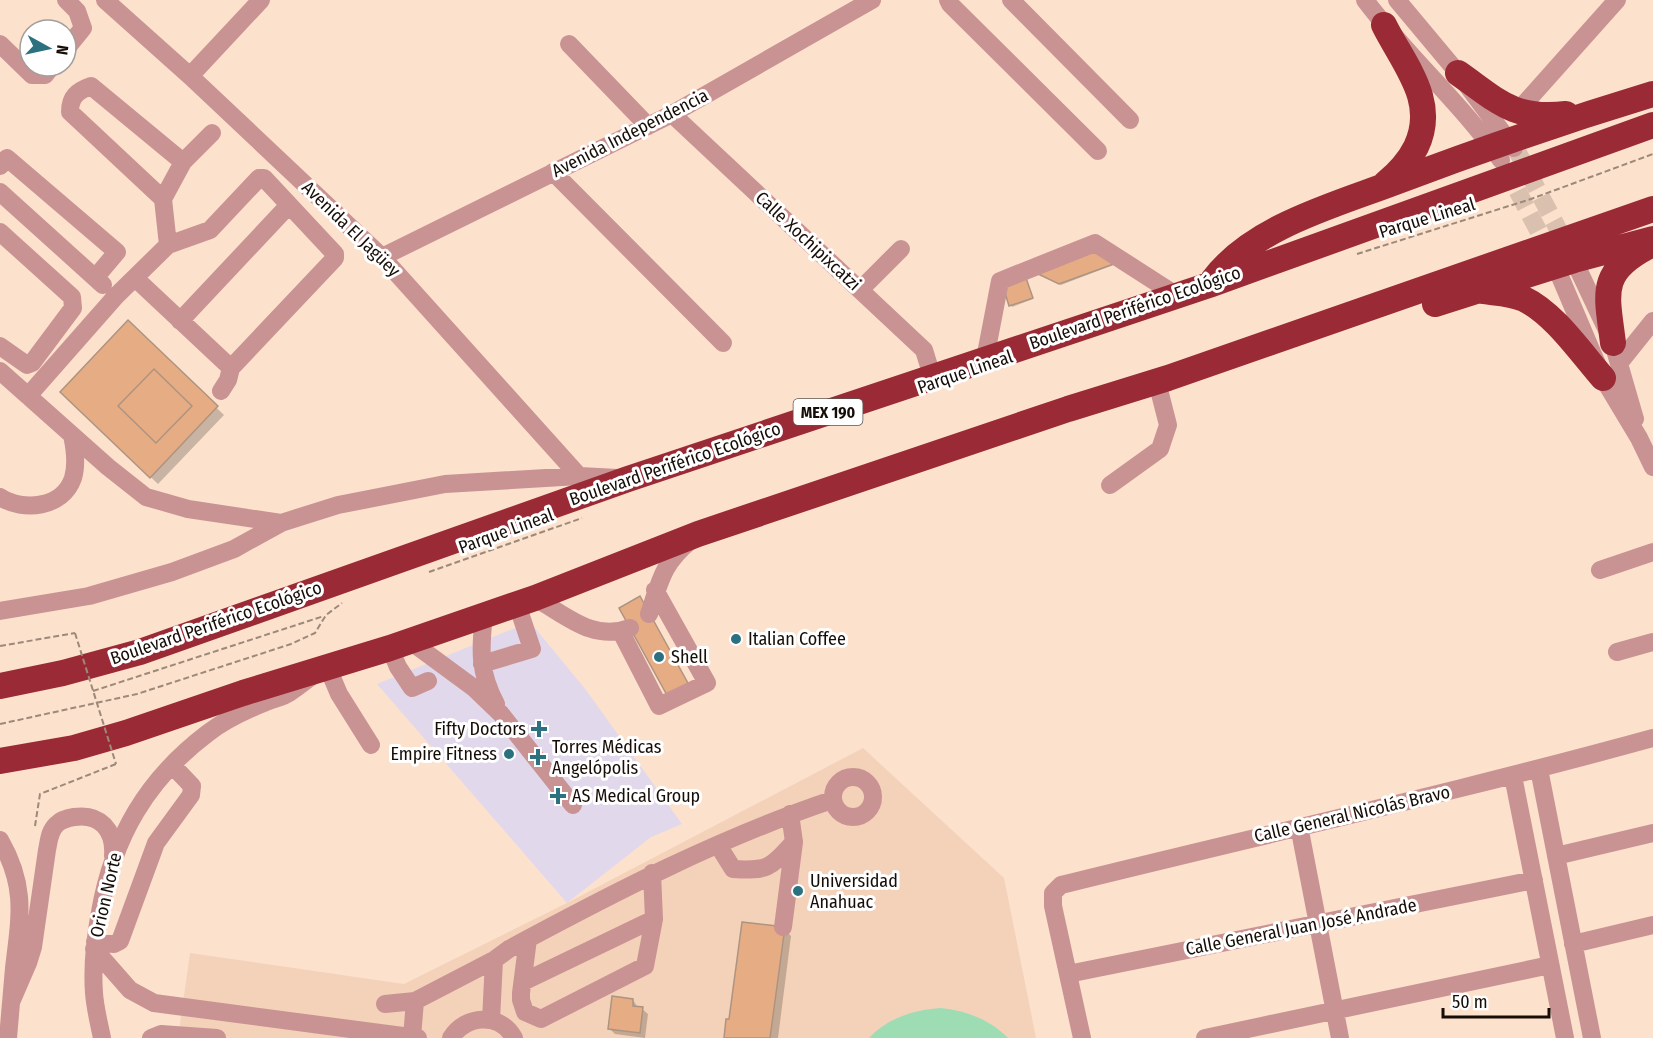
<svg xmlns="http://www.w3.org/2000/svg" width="1653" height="1038" font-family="'Fira Sans Condensed',sans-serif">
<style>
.built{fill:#f4d2ba}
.medical{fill:#e2d8ec}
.green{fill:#9edcb4}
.shadow{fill:#0003}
.building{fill:#e6ac83;stroke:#ad9482;stroke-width:1.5}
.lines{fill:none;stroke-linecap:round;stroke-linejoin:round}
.minor-tunnel{stroke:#dac1af;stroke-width:18;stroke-dasharray:18 9;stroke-linecap:butt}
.path{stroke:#9c897a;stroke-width:2;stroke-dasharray:6 3;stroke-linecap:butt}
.minor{stroke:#ca9393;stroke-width:18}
.highway{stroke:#9a2a35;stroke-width:26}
.path-bridge{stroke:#9c897a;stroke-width:2;stroke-dasharray:6 3;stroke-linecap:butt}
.poi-dot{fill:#2b717f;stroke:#fff;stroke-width:2}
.labels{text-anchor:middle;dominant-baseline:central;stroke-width:6;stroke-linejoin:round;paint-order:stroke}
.shield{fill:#fff;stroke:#5c5651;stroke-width:1.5}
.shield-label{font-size:16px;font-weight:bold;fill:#160d07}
.street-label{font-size:18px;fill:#160d07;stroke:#fff}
.poi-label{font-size:18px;fill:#160d07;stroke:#fff;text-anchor:start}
</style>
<rect width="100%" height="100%" fill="#fce1cd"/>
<path class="built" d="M 863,748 L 1004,878 L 1036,1038 L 178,1038 L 190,953 L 404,984 L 567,903 Z"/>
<path class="medical" d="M 530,622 L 586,690 L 682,824 L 651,837 L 567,903 L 377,684 Z"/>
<path class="green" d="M 941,1008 C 967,1011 989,1019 1008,1038 L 869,1038 C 888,1018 913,1010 941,1008 Z"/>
<path class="shadow" d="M 1121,262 L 1061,285 L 1038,273 Z
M 1027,281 L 1033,299 L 1012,307 L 1011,305 Z
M 128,322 L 224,415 L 158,484 L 62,392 Z
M 784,929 L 791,936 L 778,1038 L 726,1038 L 731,1021 Z
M 633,1000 L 638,1008 L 642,1009 L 648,1014 L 645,1038 L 615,1034 L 610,1029 Z"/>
<path class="building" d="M 1100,248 L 1122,261 L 1059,284 L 1036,273 Z
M 1026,278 L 1033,298 L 1009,306 L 1003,286 Z
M 128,320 L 218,406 L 150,478 L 60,392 Z
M 154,369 L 192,406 L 156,443 L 118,406 Z
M 640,596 L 689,685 L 668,697 L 619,608 Z
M 742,922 L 785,927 L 770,1038 L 724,1038 L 726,1019 L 729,1019 Z
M 612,996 L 633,999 L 633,1006 L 643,1007 L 640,1033 L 608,1029 Z"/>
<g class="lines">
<path class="minor-tunnel" d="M 1516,149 L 1569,250
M 1505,167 L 1552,257"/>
<path class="path" d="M 1357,254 L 1531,199 L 1653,154
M 429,572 L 582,518
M 0,646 L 75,633
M 93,691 L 324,616
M 0,724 L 137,694 L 291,644 L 315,633 L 326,615 L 342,603
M 35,826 L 40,794 L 116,764"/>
<path class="minor" d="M 66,0 L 77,11 L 83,28 L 66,49
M 105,0 L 190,76 L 382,257 L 579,476
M 948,0 L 950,4 L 1098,151
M 1011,0 L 1130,120
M 1365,0 C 1407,56 1461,103 1501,160
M 1397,0 L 1458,73 L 1514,148
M 0,44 L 32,75 L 45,75 L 52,66
M 569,44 L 648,126
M 190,76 L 261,0
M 1517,112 L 1617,0
M 672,114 L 924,350 L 932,376
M 0,166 L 7,158 L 117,252 L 95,278
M 553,172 L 723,343
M 0,192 L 103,285
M 163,199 L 70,112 C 70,97 77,91 91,86 L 183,162
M 0,232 L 72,297 L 73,308 L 32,363 L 27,365 L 0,346
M 168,245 L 163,199 L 183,162 L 212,133
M 1570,252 L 1613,343 L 1635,419
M 382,257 L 672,114 L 872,0
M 1553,260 L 1603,378 L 1639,438 L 1653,467
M 135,278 L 231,368
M 860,290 L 901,249
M 180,321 L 289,205
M 985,359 L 1000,281 L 1095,243 L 1176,295
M 1620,362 L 1653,321
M 0,371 L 108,467 L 146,497 L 188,509 L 281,523
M 28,396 L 116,296 L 168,245 L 210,230 L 259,178 L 264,178 L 335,254 L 335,258 L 231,368 L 228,380 L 221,391
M 1110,485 L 1160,449 L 1168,425 L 1157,382
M 0,497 C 23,512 63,508 73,478 C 77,465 75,449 72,435
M 1600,570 L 1653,552
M 535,598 C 566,615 593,642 630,628
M 0,611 L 89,596 L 172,572 L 234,549 L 281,523 L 338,505 L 445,484 L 579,476 L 618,478
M 649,614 C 660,582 662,564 690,541
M 484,615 C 480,650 479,672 496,704
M 621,632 L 659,706 L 707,683 L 655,590
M 410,641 L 474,688 L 501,714 L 573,805
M 390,648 L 398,667 L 412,688 L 428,681
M 1617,652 L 1653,642
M 482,664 L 532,649 L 517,604
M 328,668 L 339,694 L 371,745
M 1539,769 L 1592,1038
M 1513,776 L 1565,1038
M833 797a20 20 0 1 1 40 0a20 20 0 1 1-40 0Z
M 1299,826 L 1340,1038
M 0,840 C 27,887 20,917 14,968 C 12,991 10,1015 8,1038
M 718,845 L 733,869 C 769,871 770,868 794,842
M 1556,856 L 1653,833
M 783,927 L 794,842 L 790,814
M 528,939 L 521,993 L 521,1000 L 525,1012 L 541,1019 L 645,966 L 654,919 L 652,873
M 95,942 L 114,944 L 120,941 L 156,843 L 191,795 L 192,786 L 172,765
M 1573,944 L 1653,925
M 94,949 L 130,990 L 154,1003 L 418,1038
M 1068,974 L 1534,880
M 523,982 L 654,919
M 12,1000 L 28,963 L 33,947 L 47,850 C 49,841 49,831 57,824 C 61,820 68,818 74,817 C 100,813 115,830 113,856
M 385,1004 L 415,1001 L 494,960
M 491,1020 L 494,960 L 509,949 C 613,893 719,838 832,800
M 412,1037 L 415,1001
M 102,1038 C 99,1023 95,1008 94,993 C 92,966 95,939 100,912 C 113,837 147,779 208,733 C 225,720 244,711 264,703 C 272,699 282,698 289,693 C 297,688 304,682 311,677
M 151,1038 L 161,1034 L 217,1038
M 451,1038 C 465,1015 500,1012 514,1038
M 1082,1038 L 1053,906 L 1053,893 L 1061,885 C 1258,836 1457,792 1653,738
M 1205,1038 L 1550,965"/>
<path class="highway" d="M 1384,25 C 1404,65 1438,101 1416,147 C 1409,161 1398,173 1386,183
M 1458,73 C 1498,101 1513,120 1566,114
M 1213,280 C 1252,228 1331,206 1390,184 C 1477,151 1564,121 1653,94
M 1482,291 C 1496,293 1511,293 1524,299 C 1554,313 1581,353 1603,378
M 1435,304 L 1574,260 L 1653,239
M 1613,343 C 1607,294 1598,273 1647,247
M 0,686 L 63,673 L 140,652 L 628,479 L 1209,285 L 1653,125
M 0,761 L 74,748 L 126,733 L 243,693 L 390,648 L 535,598 L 698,534 L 1068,409 L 1168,378 L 1653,209"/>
<path class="path-bridge" d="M 75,633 L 116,764"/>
</g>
<g class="poi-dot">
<circle cx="736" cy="639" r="6"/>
<circle cx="659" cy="657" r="6"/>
<path d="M536 720h6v6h6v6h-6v6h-6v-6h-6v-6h6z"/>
<circle cx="509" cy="754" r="6"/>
<path d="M535 748h6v6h6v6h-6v6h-6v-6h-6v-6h6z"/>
<path d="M555 787h6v6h6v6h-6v6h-6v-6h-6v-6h6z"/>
<circle cx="798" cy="891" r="6"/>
</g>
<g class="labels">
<rect class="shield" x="793.5" y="399" width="69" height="26" rx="4.5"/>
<g class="shield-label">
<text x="828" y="412">MEX 190</text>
</g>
<g class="street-label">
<text transform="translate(630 133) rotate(-27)">Avenida Independencia</text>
<text transform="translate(1427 218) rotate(-17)">Parque Lineal</text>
<text transform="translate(351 229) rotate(44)">Avenida El Jagüey</text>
<text transform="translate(808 241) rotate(43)">Calle Xochipixcatzi</text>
<text transform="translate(1135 308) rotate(-19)">Boulevard Periférico Ecológico</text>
<text transform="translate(965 372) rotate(-19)">Parque Lineal</text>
<text transform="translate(675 464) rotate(-19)">Boulevard Periférico Ecológico</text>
<text transform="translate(506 531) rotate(-20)">Parque Lineal</text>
<text transform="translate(216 623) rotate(-19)">Boulevard Periférico Ecológico</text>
<text transform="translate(1352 814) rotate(-13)">Calle General Nicolás Bravo</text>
<text transform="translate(106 895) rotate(-77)">Orion Norte</text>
<text transform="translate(1301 927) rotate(-11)">Calle General Juan José Andrade</text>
</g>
<g class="poi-label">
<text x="748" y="639">Italian Coffee</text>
<text x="671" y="657">Shell</text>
<text x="526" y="729" text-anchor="end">Fifty Doctors</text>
<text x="552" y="747">Torres Médicas<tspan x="552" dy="21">Angelópolis</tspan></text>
<text x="497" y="754" text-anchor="end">Empire Fitness</text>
<text x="572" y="796">AS Medical Group</text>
<text x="810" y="881">Universidad<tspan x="810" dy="21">Anahuac</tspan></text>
</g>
</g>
<g transform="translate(48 48) rotate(98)"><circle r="28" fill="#ffffff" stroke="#a29e9c" stroke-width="1.5"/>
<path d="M0-4.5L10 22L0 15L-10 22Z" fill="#2b717f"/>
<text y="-9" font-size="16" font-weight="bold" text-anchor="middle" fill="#160d07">N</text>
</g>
<path d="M1443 1008v9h106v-9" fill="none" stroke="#160d07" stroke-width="3"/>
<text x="1452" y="1008" font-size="18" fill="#160d07" stroke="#ffffff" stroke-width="4.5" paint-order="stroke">50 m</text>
</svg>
